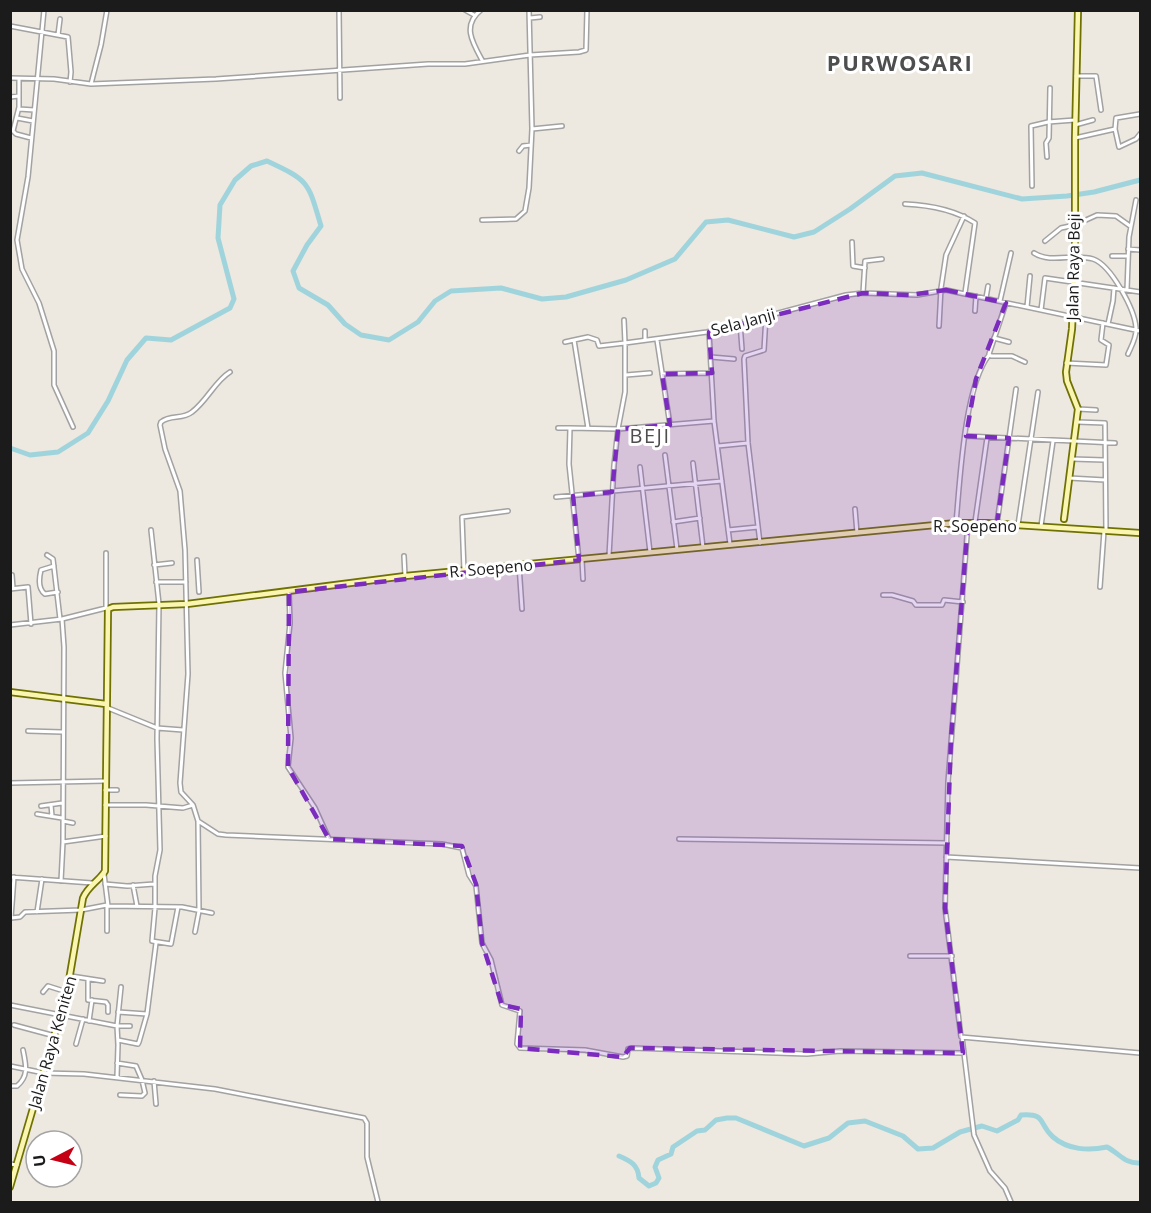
<svg xmlns="http://www.w3.org/2000/svg" width="1151" height="1213" font-family="'Open Sans',sans-serif">
<style>
.lines{fill:none;stroke-linecap:round;stroke-linejoin:round}
.river{stroke:#a0d4dc;stroke-width:5}
.street-casing{stroke:#a2a2a2;stroke-width:6}
.secondary-casing{stroke:#707103;stroke-width:8}
.street{stroke:#fff;stroke-width:3}
.secondary{stroke:#faf6b2;stroke-width:4.5}
.marked{fill:#7b2cbf;fill-opacity:0.2;stroke:#7b2cbf;stroke-width:4.5;stroke-dasharray:12 8;stroke-linejoin:round}
.labels{text-anchor:middle;dominant-baseline:central;stroke-width:6;stroke-linejoin:round;paint-order:stroke}
.street-label{font-size:16px;fill:#1b1b1b;stroke:#fff}
.quarter-label{font-size:20px;letter-spacing:1.5px;fill:#4e4e4e;stroke:#fff}
.district-label{font-size:22px;font-weight:bold;letter-spacing:1.5px;fill:#4e4e4e;stroke:#fff}
</style>
<rect width="100%" height="100%" fill="#ede8e0"/>
<g class="lines">
<path class="river" d="M 10,448 L 30,455 L 58,452 L 88,433 L 108,401 L 127,360 L 146,338 L 171,340 L 230,308 L 234,299 L 218,238 L 220,205 L 235,180 L 251,166 L 267,161 C 310,181 308,182 321,226 L 307,245 L 293,271 L 299,288 L 328,305 L 345,324 L 361,335 L 389,340 L 418,322 L 435,301 L 451,291 L 501,288 L 542,299 L 566,297 L 626,280 L 675,259 L 706,222 L 728,220 L 794,237 L 814,232 L 850,209 L 895,176 L 922,173 L 1022,199 L 1067,196 L 1094,192 L 1140,180
M 619,1156 C 631,1161 638,1165 639,1178 L 649,1186 L 656,1183 L 659,1178 L 655,1167 L 658,1160 L 671,1154 L 673,1147 L 697,1131 L 705,1130 L 716,1120 L 727,1118 L 736,1118 L 804,1146 L 829,1138 L 848,1123 L 865,1121 L 903,1136 L 918,1149 L 933,1148 L 960,1132 L 978,1127 L 982,1126 L 997,1131 L 1018,1120 L 1021,1115 C 1047,1113 1038,1124 1053,1137 C 1068,1150 1089,1151 1107,1147 C 1120,1154 1125,1164 1140,1163"/>
<g class="street-casing">
<path id="street" d="M 44,10 L 28,177 L 17,240 L 22,269 L 39,303 L 54,351 L 54,385 L 73,427
M 339,10 L 340,98
M 465,10 L 474,15
M 481,10 C 462,25 472,42 482,60
M 530,18 L 540,17
M 10,26 L 68,37 L 71,72 L 70,82
M 58,35 L 60,19
M 1076,76 L 1096,76 L 1101,110
M 10,78 L 54,79 L 91,84 L 216,79 L 428,64 L 465,64 L 530,55 L 579,52 L 586,50 L 587,10
M 19,79 L 19,107 L 13,131 L 16,134 L 31,138
M 91,84 L 101,45 L 107,10
M 10,97 L 19,96
M 19,109 L 34,110
M 17,118 L 33,121
M 1075,125 L 1093,120
M 532,129 L 562,126
M 1115,129 L 1116,118 L 1140,114
M 1075,138 L 1115,129 L 1119,147 L 1136,139 L 1140,134
M 519,151 L 523,146 L 531,145
M 1047,157 L 1046,143 L 1049,138 L 1050,88
M 1032,186 L 1031,126 L 1048,122 L 1075,120
M 905,204 C 928,205 955,210 975,223 L 965,293
M 482,220 L 516,219 L 525,211 L 529,188 L 532,129 L 529,10
M 1045,241 L 1061,228 L 1075,225 L 1097,215 L 1116,216 L 1130,226
M 852,242 L 853,266 L 865,268
M 1128,249 L 1140,250
M 1034,253 C 1051,264 1074,253 1093,259 C 1111,265 1135,310 1136,328 C 1137,337 1131,347 1128,354
M 1112,256 L 1128,256
M 1127,290 L 1129,237 L 1136,200
M 863,293 L 865,261 L 882,259
M 986,298 L 988,286
M 1000,301 L 1011,253
M 1006,303 L 989,354 L 991,356 L 1012,356 L 1025,362
M 1027,307 L 1030,276
M 1041,310 L 1045,278 L 1140,292
M 975,311 L 976,296
M 740,323 L 742,349
M 1108,324 L 1113,301 L 1114,288
M 939,326 L 941,288 L 946,255 L 964,216
M 645,331 L 645,340
M 709,332 L 714,421 L 730,544
M 994,338 L 1009,342
M 657,340 L 670,425
M 565,342 L 574,340
M 711,357 L 734,359
M 1066,363 L 1106,365 L 1109,345 L 1101,340 L 1103,323
M 662,374 L 712,373
M 626,375 L 650,373
M 1078,409 L 1096,410
M 1077,422 L 1105,423 L 1106,531
M 558,428 L 570,428
M 588,428 L 574,340 L 588,337 L 597,340 L 599,346 L 625,343 L 624,320
M 966,436 L 1115,443
M 718,446 L 748,443
M 665,455 L 677,549
M 1072,459 L 1104,460
M 693,463 L 703,547
M 640,467 L 650,552
M 1069,478 L 1105,480
M 613,491 L 722,481
M 556,497 L 612,492
M 855,509 L 857,533
M 673,522 L 700,518
M 975,522 L 987,438
M 956,523 C 960,481 964,387 989,355
M 968,523 L 948,782 L 945,908 L 961,1037 L 1140,1053
M 997,523 L 1016,389
M 1018,525 L 1038,392
M 1041,526 L 1053,441
M 151,530 L 159,604 L 157,739 L 160,850 L 155,876 L 155,908 L 152,941 L 171,944 L 178,907
M 728,530 L 758,527
M 760,543 L 748,443 L 744,359 L 745,356 L 764,350 L 766,316
M 106,553 L 106,608
M 47,555 L 53,559 L 60,619
M 404,556 L 405,576
M 609,556 L 614,465 L 618,429 L 625,392 L 625,343 L 707,332 L 846,295 L 863,293 L 917,295 L 946,290 L 1140,331
M 197,560 L 199,592
M 579,560 L 569,464 L 570,428 L 618,429 L 714,421
M 582,560 L 583,579
M 154,565 L 172,563
M 519,565 L 522,609
M 54,566 L 41,570 C 39,578 38,589 45,594 L 58,592
M 464,571 L 462,517 L 508,511
M 12,575 L 13,588
M 156,582 L 186,582
M 1100,587 L 1104,531
M 10,589 L 28,587 L 31,624
M 289,592 L 290,623 L 285,673 L 291,738 L 288,767 L 315,808 L 329,839
M 883,595 L 892,595 L 913,601 L 916,605 L 942,605 L 944,600 L 963,602
M 62,619 L 64,647 L 63,842
M 10,625 L 62,619 L 106,608
M 108,708 L 157,728 L 183,730
M 28,731 L 62,732
M 10,783 L 105,781
M 105,790 L 117,790
M 51,805 L 52,816
M 105,805 L 146,805 L 183,808 L 193,805
M 41,806 L 62,803
M 37,814 L 62,818
M 63,821 L 73,823
M 198,821 L 218,834 L 226,835 L 442,844 L 462,848 L 469,875 L 476,886 L 482,943 L 491,960 L 502,1005 L 520,1011 L 517,1044 L 520,1048 L 585,1050 L 623,1057 L 627,1056 L 628,1049 L 632,1048 L 807,1054 L 840,1051 L 963,1053
M 679,839 L 947,843
M 946,857 L 1140,868
M 104,874 L 108,906 L 182,907 L 212,913
M 10,877 L 92,883
M 14,877 L 11,918 L 20,917 L 25,912 L 81,910 L 107,905 L 107,931
M 61,881 L 63,842 L 106,836
M 105,884 L 127,886 L 154,884
M 133,885 L 137,906
M 37,912 L 42,879
M 195,932 L 199,911 L 198,821 L 193,805 L 181,792 L 180,783 L 188,674 L 185,550 L 180,491 L 165,449 L 160,425 L 161,422 C 171,414 182,420 192,412 C 207,401 215,381 230,372
M 910,956 L 952,956
M 71,976 L 103,981
M 88,980 L 88,1000 L 106,1002 L 108,1005 L 108,1012
M 121,987 L 117,1026 L 130,1026
M 43,992 L 48,986 L 67,992
M 10,1005 L 117,1026 L 118,1045 L 117,1077
M 118,1012 L 147,1014
M 89,1021 L 92,1000
M 14,1025 L 55,1036
M 962,1037 L 974,1135 L 990,1171 L 1005,1188 L 1011,1202
M 118,1040 L 138,1044 L 139,1042 L 147,1014 L 156,943
M 76,1044 L 83,1019
M 117,1063 L 136,1066 L 142,1080 L 145,1093 L 142,1096 L 120,1095
M 10,1066 L 44,1073 L 84,1074 L 215,1089 L 364,1118 L 367,1123 L 367,1157 L 378,1202
M 154,1081 L 156,1104
M 10,1086 L 17,1086 C 29,1076 26,1065 23,1050
M 10,1164 L 17,1165"/>
</g>
<g class="secondary-casing">
<path id="secondary" d="M 1064,519 L 1078,409 L 1067,381 L 1066,372 L 1072,329 L 1075,256 L 1075,138 L 1078,10
M 10,692 L 106,704
M 10,1187 L 67,992 L 83,898 C 88,886 99,881 105,871 L 108,609 L 113,607 L 187,604 L 405,576 L 956,523 L 987,523 L 1140,533"/>
</g>
<use href="#street" class="street"/>
<use href="#secondary" class="secondary"/>
</g>
<path class="marked" d="M 946,290 L 1006,303 L 976,379 L 966,436 L 1009,438 L 997,523 L 968,522 L 951,739 L 945,908 L 963,1053 L 630,1048 L 623,1057 L 520,1048 L 521,1009 L 502,1005 L 482,943 L 476,884 L 462,846 L 329,839 L 288,767 L 289,592 L 579,560 L 573,496 L 612,492 L 618,429 L 670,425 L 662,374 L 712,373 L 709,332 L 863,293 L 910,295 Z"/>
<g class="labels">
<g class="street-label">
<text transform="translate(1073 267) rotate(-89)">Jalan Raya Beji</text>
<text transform="translate(743 322) rotate(-15)">Sela Janji</text>
<text x="975" y="526">R. Soepeno</text>
<text transform="translate(491 568) rotate(-5)">R. Soepeno</text>
<text transform="translate(52 1042) rotate(-74)">Jalan Raya Keniten</text>
</g>
<g class="quarter-label">
<text x="650" y="435">BEJI</text>
</g>
<g class="district-label">
<text x="900" y="62">PURWOSARI</text>
</g>
</g>
<rect width="1151" height="1213" fill="none" stroke="#1b1b1b" stroke-width="24"/>
<g transform="translate(54 1159) rotate(263)"><circle r="28" fill="#ffffff" stroke="#a4a4a4" stroke-width="1.5"/>
<path d="M0-4.5L10 22L0 15L-10 22Z" fill="#c60014"/>
<text y="-9" font-size="16" font-weight="bold" text-anchor="middle" fill="#1b1b1b">U</text>
</g>
</svg>
